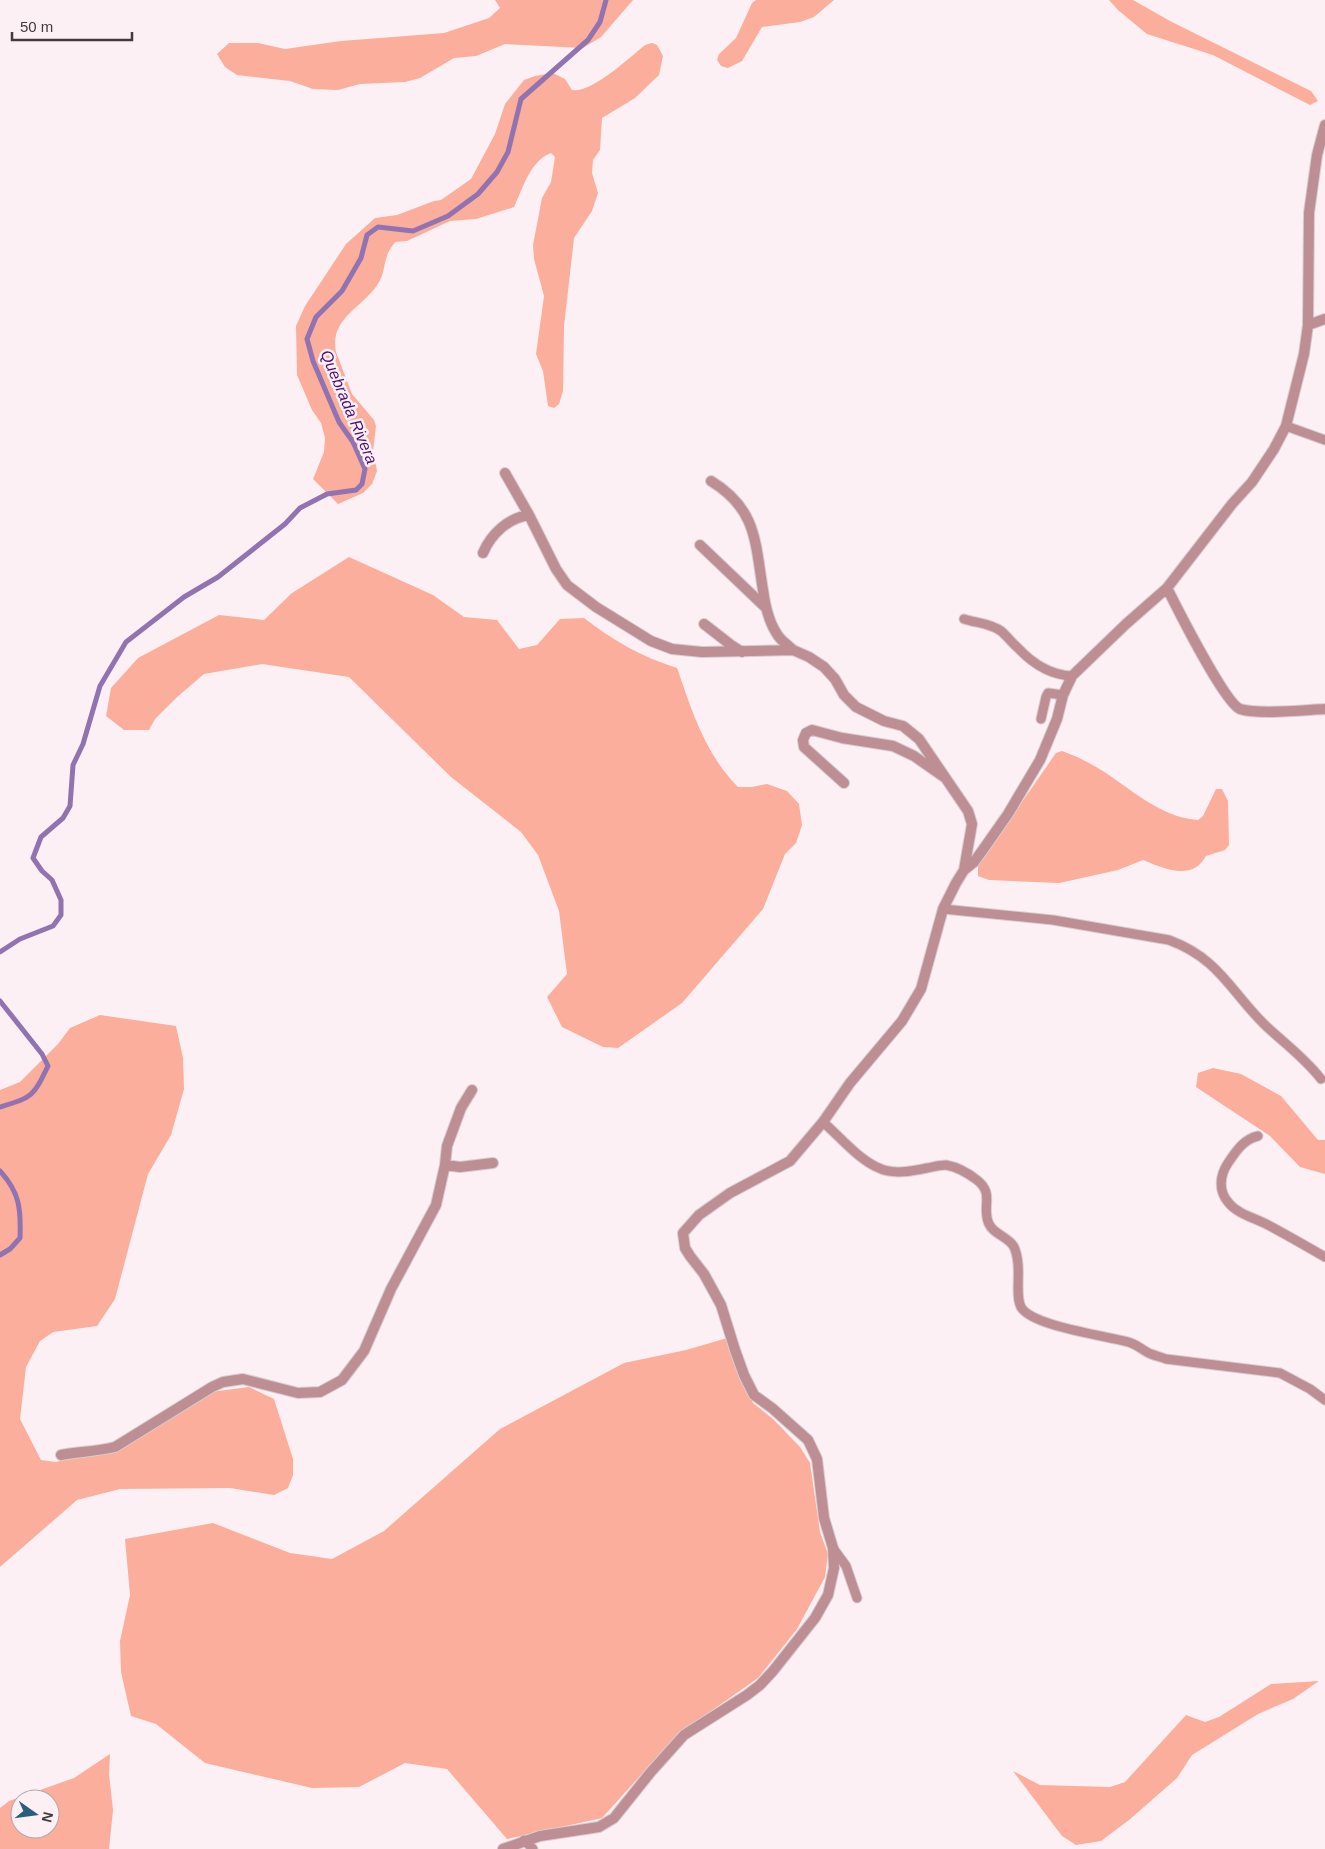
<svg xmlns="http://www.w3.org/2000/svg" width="1325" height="1849" font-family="Arial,sans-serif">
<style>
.green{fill:#faae9b;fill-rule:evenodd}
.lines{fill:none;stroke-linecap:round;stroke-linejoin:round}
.stream{stroke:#9173b1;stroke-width:5}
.service-casing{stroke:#d8ccd0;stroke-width:11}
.minor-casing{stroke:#d8ccd0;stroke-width:12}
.service{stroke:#bd8e93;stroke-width:9}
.minor{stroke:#bd8e93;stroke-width:10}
.labels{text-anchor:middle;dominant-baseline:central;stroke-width:5;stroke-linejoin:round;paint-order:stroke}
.water-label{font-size:16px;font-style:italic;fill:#4a1278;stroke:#fdf0f5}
</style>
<rect width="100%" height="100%" fill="#fdf0f5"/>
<path class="green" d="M 495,0 L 633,0 L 601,37 L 583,48 L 505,44 L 476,56 L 454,58 L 420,78 L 405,82 L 360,84 L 338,90 L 313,89 L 290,81 L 237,75 L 225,67 L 217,54 L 229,43 L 258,43 L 285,49 L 341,41 L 444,33 L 489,18 L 500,8 Z
M 756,0 L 834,0 L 814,17 L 800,22 L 762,27 L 742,61 L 728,68 L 721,66 L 717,60 L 719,54 L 736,38 L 752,3 Z
M 1109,0 L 1133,0 L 1170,21 L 1311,91 L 1318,101 L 1310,105 L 1213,55 L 1147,34 L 1118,10 Z
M 652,43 L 657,45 L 663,56 L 659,75 L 635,98 L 602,118 L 600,150 L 593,160 L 592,173 L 598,193 L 592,211 L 574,238 L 564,326 L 563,391 L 559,404 L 554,408 L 548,406 L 543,371 L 536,354 L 544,296 L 534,259 L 533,245 L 542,198 L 551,182 L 555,157 L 551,153 C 530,161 523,188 514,207 L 476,219 L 450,221 L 407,241 L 395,242 C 392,247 388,251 387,256 C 384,264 384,274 379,282 C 365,307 329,317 336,352 L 352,394 L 374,420 L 376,426 L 373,451 L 377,471 L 372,484 L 363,493 L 338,504 L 313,479 L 324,452 L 325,438 L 321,423 L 312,410 L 297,375 L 296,326 L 305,306 L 346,244 L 375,218 L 397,215 L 434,201 L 441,200 L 471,179 L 495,134 L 505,104 L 524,80 L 535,76 L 553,73 L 565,79 L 572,90 C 591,94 630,57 645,45 Z
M 349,557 L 433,595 L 464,617 L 497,620 L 519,649 L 537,645 L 560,619 L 584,618 C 612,640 642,657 677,668 C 692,711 705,754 738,787 L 752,787 L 767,784 L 787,791 L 799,804 L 802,825 L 796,843 L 785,854 L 763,909 L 682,1003 L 618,1048 L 603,1047 L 562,1027 L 547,997 L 567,974 L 559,911 L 538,855 L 521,832 L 451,777 L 349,677 L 262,664 L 204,674 L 177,697 L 155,719 L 149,730 L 124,730 L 106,716 L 111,688 L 138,658 L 219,615 L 264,620 L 292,593 Z
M 1062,751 C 1069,754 1076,756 1083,760 C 1122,778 1153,817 1198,820 L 1203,816 L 1216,789 L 1222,789 L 1228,801 L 1229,845 L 1225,850 L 1206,856 C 1192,882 1163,868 1143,860 L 1118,870 L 1059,883 L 989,880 L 978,876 L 978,865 L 1056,753 Z
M 100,1015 L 176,1026 L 183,1058 L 184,1089 L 171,1135 L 148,1174 L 115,1299 L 97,1326 L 53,1332 L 40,1341 L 26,1367 L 20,1419 L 41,1460 L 56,1462 L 112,1446 L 203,1393 L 249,1387 L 274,1399 L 293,1459 L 293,1475 L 288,1488 L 274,1495 L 230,1488 L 120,1489 L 77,1500 L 0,1567 L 0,1090 L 20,1082 L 58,1044 L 70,1028 Z
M 1213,1068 L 1241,1074 L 1281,1096 L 1318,1140 L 1325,1140 L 1325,1174 L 1300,1167 L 1270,1136 L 1196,1087 L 1198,1073 Z
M 727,1338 L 753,1403 L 773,1419 L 800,1447 L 810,1463 L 820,1532 L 828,1554 L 825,1577 L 797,1629 L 758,1678 L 677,1735 L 602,1818 L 507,1839 L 447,1769 L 405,1763 L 359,1787 L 312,1788 L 205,1763 L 156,1724 L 131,1716 L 121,1672 L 120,1641 L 130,1595 L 125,1539 L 213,1523 L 290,1553 L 332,1559 L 384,1531 L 500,1429 L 624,1363 L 686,1350 Z
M 1319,1681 L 1293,1699 L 1258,1714 L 1192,1755 L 1177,1778 L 1129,1820 L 1101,1841 L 1076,1845 L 1062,1836 L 1013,1771 L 1040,1785 L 1110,1787 L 1125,1782 L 1186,1715 L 1205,1722 L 1219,1717 L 1271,1684 Z
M 110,1754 L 109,1774 L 113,1810 L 109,1849 L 0,1849 L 0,1808 L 9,1801 L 74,1778 ZM 20,1799 L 50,1799 L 50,1829 L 20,1829 Z"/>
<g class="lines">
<path class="stream" d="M 0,952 L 20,939 L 53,926 L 61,915 L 61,900 L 52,880 L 42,871 L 33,858 L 41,837 L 63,818 L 70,806 L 73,765 L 83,744 L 100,686 L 126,642 L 184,597 L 218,577 L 285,524 L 300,508 L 327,494 L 356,490 L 362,484 L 365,469 L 353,442 L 339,422 L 313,361 L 307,339 L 316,317 L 342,291 L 361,258 L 367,235 L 378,227 L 413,231 L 448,216 L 478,194 L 497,172 L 508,152 L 521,99 L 588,40 L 600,22 L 606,0
M 0,1001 L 42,1054 L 48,1066 C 33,1097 33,1097 0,1107
M 0,1171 C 20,1193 21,1209 20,1238 L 10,1249 L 0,1255"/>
<g class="service-casing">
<path id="service" d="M 1286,426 L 1325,440
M 964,619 C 976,623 990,623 1001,631 C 1007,636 1012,643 1018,648 C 1033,664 1050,675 1072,676
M 1041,719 L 1046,697 L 1048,693 L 1063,695
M 943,909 L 1053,920 L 1169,940 C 1220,959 1230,991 1265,1025 C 1284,1043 1305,1058 1321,1079
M 823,1122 C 839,1136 859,1160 879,1168 C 893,1175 913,1171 927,1168 C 933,1167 940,1165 946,1165 C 957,1167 968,1173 977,1180 C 995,1194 981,1207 989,1224 C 993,1234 1009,1237 1014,1247 C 1023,1267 1014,1293 1021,1307 C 1031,1326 1107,1336 1128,1342 C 1137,1344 1143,1351 1151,1354 C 1156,1356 1161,1357 1166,1359 L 1280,1373 L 1310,1389 L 1325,1400
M 1258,1136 C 1244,1139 1236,1151 1228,1163 C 1220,1175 1218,1190 1228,1202 C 1237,1214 1255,1218 1268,1225 C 1287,1235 1306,1246 1325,1257
M 833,1548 L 846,1566 L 857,1598
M 524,1840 L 533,1849"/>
</g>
<g class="minor-casing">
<path id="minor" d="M 1308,325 L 1325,319
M 505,473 L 529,515 L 556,569 L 567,585 L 596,607 L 651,641 L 672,649 L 702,652 L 793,650 L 809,657 L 824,667 L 835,679 L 844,695 L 856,707 L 884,721 L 903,726 L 919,739 L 968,811 L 972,824 L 964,870
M 711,481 C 757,509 755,542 763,590 C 765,605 768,621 777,634 C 780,640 788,645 793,650
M 700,545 L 766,608
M 483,553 C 491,534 508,518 529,515
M 1167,588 C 1177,608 1225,703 1240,709 C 1258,715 1304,710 1325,709
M 704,624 L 731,645 L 742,652
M 844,783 L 804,747 L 803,740 L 806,733 L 812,730 L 842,738 L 893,746 L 914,756 L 944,777
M 445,1165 L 460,1167 L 493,1163
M 61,1455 C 79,1452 98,1451 115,1447 L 212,1387 L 223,1382 L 243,1379 L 298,1393 L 320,1392 L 342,1380 L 364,1351 L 391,1289 L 436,1205 L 445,1165 L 447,1146 L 461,1108 L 472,1090
M 503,1849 L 540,1836 L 599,1827 L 614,1818 L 650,1773 L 684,1735 L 747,1695 L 760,1685 L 773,1671 L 815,1618 L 828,1595 L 834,1568 L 833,1548 L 824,1518 L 817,1459 L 808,1440 L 772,1408 L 754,1395 L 744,1375 L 735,1350 L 721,1305 L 704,1274 L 690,1256 L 685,1248 L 683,1233 L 699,1215 L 730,1193 L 790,1161 L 823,1122 L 850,1083 L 902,1021 L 921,989 L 943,909 L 956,883 L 964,870 L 974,862 L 982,851 L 1008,814 L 1040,760 L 1057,719 L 1063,695 L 1072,676 L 1126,624 L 1167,588 L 1232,504 L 1252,482 L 1274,449 L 1286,426 L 1304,354 L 1308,325 L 1309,213 L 1317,155 L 1325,125"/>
</g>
<use href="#service" class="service"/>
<use href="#minor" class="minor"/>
</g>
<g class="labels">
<g class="water-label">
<text transform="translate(349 407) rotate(67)">Quebrada Rivera</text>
</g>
</g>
<g transform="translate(35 1814) rotate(104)"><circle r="24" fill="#fdf0f5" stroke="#b3a7ac"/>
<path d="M0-4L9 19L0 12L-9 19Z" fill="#2a5f7b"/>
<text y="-8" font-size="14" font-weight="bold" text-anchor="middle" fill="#433a3e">N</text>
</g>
<path d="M12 32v8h120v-8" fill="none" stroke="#433a3e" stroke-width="2.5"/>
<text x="20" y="32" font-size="15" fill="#433a3e" stroke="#fdf0f5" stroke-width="4" paint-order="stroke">50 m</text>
</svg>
